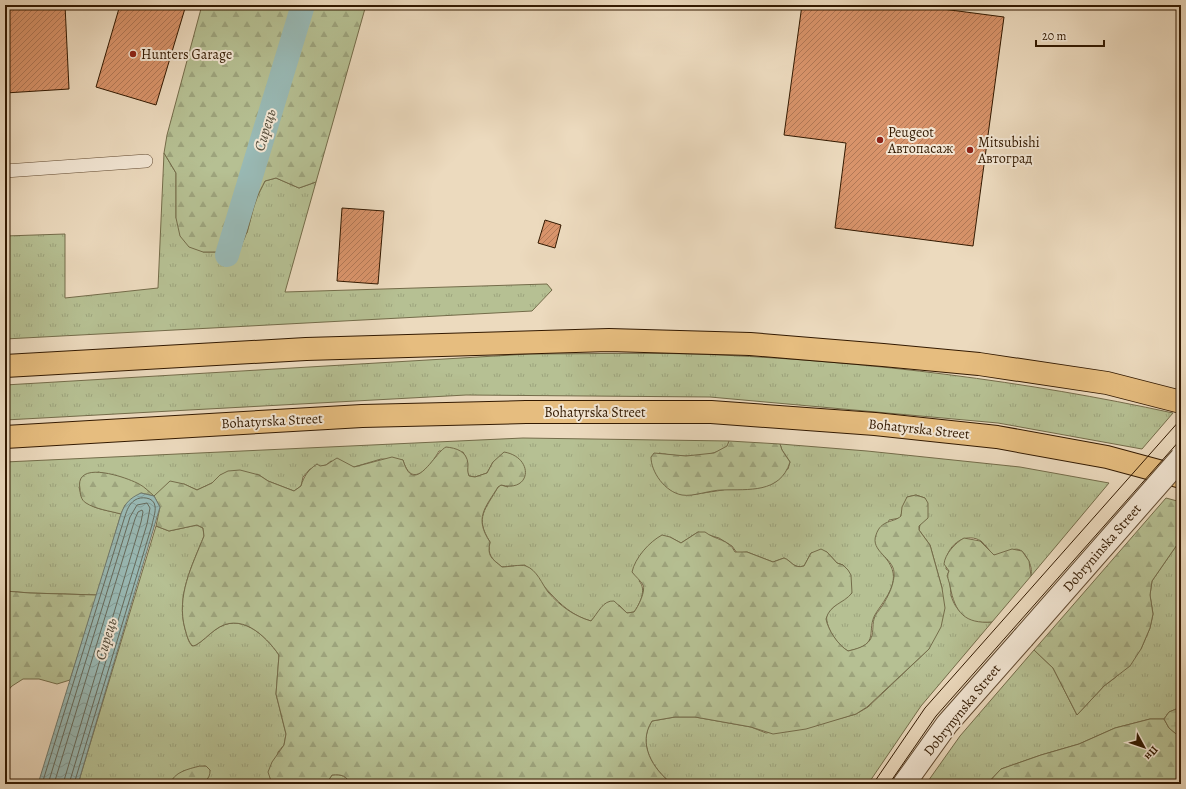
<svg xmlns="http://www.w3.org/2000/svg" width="1186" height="789" font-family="Alegreya,serif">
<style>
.grass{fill:url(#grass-tufts);stroke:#746c4a}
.forest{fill:url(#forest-firs);stroke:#746c4a}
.wetland{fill:url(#wetland-marsh);stroke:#746c4a}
.water{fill:url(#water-waves);stroke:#707a6e}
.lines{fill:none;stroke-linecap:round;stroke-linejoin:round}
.shore{stroke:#666a5c;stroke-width:1}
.canal{stroke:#99bab6;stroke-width:24}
.building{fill:url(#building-hatch);stroke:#321901}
.service-casing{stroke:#604930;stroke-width:14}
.minor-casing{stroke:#604930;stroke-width:24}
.primary-casing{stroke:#321901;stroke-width:24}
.service{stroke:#f3e7d5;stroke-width:13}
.minor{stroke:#f3e7d5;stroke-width:22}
.primary{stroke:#e6bd7f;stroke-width:22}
.tram{stroke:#321901;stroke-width:1}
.minor-bridge-casing{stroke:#604930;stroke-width:24;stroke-linecap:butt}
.minor-bridge{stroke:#f3e7d5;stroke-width:22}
.poi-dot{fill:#8f2418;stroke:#f3e7d5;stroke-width:1.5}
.labels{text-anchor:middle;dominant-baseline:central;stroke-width:4;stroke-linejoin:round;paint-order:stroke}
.poi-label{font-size:14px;fill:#321901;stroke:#f3e7d5;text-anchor:start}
.street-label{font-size:14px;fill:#321901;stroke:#f3e7d5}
.water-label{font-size:15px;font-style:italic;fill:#514937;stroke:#f3e7d5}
</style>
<defs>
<pattern id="grass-tufts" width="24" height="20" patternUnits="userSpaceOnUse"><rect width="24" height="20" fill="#b6c093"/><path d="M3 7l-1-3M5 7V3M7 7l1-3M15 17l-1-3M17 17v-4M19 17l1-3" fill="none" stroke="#9da47d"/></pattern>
<pattern id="forest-firs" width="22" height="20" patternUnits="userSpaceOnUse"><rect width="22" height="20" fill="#b6c093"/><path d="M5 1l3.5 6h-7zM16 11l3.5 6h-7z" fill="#9da47d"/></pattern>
<pattern id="wetland-marsh" width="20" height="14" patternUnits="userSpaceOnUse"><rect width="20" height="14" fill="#b6c093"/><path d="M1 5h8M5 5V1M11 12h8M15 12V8" fill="none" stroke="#9da47d"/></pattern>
<pattern id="water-waves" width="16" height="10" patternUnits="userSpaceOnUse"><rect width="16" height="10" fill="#99bab6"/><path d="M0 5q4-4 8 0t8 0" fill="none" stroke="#849f9b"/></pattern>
<pattern id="building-hatch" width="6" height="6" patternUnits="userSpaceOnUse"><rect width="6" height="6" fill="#d9946b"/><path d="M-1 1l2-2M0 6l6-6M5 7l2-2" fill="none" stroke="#b17856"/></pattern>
</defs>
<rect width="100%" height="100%" fill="#ecdabe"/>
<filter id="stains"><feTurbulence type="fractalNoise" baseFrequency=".005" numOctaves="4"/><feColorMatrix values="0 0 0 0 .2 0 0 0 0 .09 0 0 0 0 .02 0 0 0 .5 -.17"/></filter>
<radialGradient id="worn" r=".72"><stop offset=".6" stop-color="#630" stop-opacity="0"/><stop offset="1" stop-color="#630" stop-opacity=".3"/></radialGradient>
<path class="grass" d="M 164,153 L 176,173 L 176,218 L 203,252 L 218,252 L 221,255 L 247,233 L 255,201 L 265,181 L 276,178 L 299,188 L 316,182 L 285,292 L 547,284 L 552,290 L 532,311 L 5,339 L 5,236 L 65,234 L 65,298 L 158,288 Z
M 529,354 C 593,354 657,352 721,355 C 872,362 1025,381 1173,413 L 1142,449 L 998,423 L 710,397 L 466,395 L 5,420 L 5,385 Z
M 523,438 L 729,441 L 728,446 C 711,459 678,457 659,453 L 690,495 L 723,490 L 788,469 L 790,462 L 782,450 L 780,444 L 867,451 L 1020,467 L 1109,483 L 1031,576 C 1032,570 1031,565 1028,560 C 1018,539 1009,555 994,555 C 989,551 986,545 981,541 C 968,533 952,541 947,556 C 946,559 947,564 946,569 L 949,571 L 947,576 C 951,582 950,588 951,595 C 956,615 973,623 992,622 L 921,706 L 868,784 L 672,784 C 653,769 637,744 652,721 L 675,717 L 695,717 L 751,727 L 766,733 L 842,718 L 856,714 L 868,707 L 929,649 L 942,588 L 930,545 L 919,530 L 925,498 L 916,495 L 907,497 L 900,518 L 889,520 L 882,554 C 904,576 890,592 876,613 C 865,630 882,645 848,651 C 837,645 824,626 827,613 L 837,604 L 843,565 L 837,563 L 827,552 L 811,553 L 804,566 C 793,569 792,561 784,558 L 773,562 L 747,552 L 737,553 L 732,546 L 719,538 L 698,532 L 681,543 L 670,537 L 639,581 C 647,589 640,604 634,612 L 627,613 L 619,605 L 597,614 L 591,621 C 561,613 546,586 525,565 L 502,567 C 492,559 487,555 490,542 C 474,517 486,509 498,487 L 501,485 L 508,487 L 493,462 L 487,473 L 475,477 L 469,476 C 465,468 469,461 463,452 L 439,451 C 431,465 412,491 403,460 L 381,459 L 354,467 L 331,461 L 326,465 L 310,469 L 303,477 L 301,486 L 294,491 L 268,481 L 259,475 L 220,475 L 212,483 L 197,490 L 184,484 L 154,496 C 138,481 119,477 98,472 L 79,487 C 84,510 101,508 121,514 L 97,595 L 30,593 L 5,591 L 5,462 Z
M 197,525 L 203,528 L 204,536 C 192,566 176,596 185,629 C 187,635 188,642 192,646 L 196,645 C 203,641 208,635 215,630 C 240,611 265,635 279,655 L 276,694 L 286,734 L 284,745 L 278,752 L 271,781 L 276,784 L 200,784 L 207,780 L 210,770 L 205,766 L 183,771 L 170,784 L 78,784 L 156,526 L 169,531 Z
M 1181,539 L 1181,707 L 1169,712 L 1164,719 L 1150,719 L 1115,728 L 1079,744 L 1041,755 L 1001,769 L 987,784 L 926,784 L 960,736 L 1034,650 L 1053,668 L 1077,715 L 1104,686 L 1116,677 L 1141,649 L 1150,628 L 1153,614 L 1150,595 L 1152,581 Z
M 332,775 C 342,774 346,776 351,784 L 326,784 Z"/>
<path class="forest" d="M 202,5 L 366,5 L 316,182 L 299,188 L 276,178 L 265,181 C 262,187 258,194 256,201 C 249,219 248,244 231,257 L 221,255 L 218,252 L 203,252 L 189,247 L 180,236 L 176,218 L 176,173 L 164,153 L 167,135 Z
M 729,441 L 780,444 L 782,450 L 790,462 C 780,494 748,489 722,490 C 710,490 693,497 682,495 C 665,492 651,472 651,457 L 654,453 L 686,456 L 714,453 L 727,446 Z
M 446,447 C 456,448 467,451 468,464 C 468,469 467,471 469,476 L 475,477 L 487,473 L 493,462 L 504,452 C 534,457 532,493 501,485 L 498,487 C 485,508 474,518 490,542 C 487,556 491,558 502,567 C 508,567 521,564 526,566 C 537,570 542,584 548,592 C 560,606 574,616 591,621 C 598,613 603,600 614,601 L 627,613 L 634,612 C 638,607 646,591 643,585 C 641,581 635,576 632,572 C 635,558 649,542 662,535 L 670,537 L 681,543 L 698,532 L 705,532 C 715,540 729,539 735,552 L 747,552 L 773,562 L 784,558 C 792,561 793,569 804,566 L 811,553 L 821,549 L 827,552 L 837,563 L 843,565 L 848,570 L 851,575 L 852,593 C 843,604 830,604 826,619 C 828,630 838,645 848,651 C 856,649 865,647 870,640 C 874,634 872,626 874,619 C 875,614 879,611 882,606 C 888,597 895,583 894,572 C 893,558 870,551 876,535 C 881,519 894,523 901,516 L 902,507 L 907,497 L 916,495 L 925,498 L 928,503 L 928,518 L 919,526 L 919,530 L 930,545 L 942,588 L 945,608 L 941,627 L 929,649 L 867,707 L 856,714 L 806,729 L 773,734 L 751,727 L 695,717 L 675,717 L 652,721 C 637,744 653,769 672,784 L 351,784 C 346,776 342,774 332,775 L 326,784 L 276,784 L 271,781 L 268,772 L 272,762 L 284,745 L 286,734 L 276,694 L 279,655 C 265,635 240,611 215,630 C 208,635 203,641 196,645 L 193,646 C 188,642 187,635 185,629 C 176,596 192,566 204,536 L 203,528 L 197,525 L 169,531 L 156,526 L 160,507 L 154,496 L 141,493 L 125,505 L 121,514 C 110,511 95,509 86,503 C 81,500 80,494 80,489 C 74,459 126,477 139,484 C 145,487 149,492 154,496 L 170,481 L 184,484 L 197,490 L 212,483 L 220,475 L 228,471 L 240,470 L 259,475 L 268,481 L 294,491 L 301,486 C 304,476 308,470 317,464 L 320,466 L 326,465 L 337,458 L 354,467 L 392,457 L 403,460 C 414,498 434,453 446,447 Z
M 1166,498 L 1181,502 L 1181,539 L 1152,581 L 1150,595 L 1153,614 L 1150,628 L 1141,649 L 1130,666 L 1104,686 L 1077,715 L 1053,668 L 1034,650 Z
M 964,538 L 980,541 L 994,555 L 1012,549 L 1022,551 L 1029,561 L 1031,576 L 992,622 C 965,624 955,613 950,586 C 949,580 946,577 949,571 L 944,564 C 945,554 955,543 964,538 Z
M 5,591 L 30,593 L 97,595 L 70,680 L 57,684 L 39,679 L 23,679 L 12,686 L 5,694 Z
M 1150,719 L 1164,719 L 1169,728 L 1181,738 L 1181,784 L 987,784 L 1001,769 L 1041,755 L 1079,744 L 1115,728 Z
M 200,766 L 206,766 L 210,770 C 211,789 183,784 170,784 C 174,772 188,769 200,766 Z"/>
<path class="wetland" d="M 1181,707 L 1181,738 L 1169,728 L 1164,719 L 1169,712 Z"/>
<path class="water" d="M 141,493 L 154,496 L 160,507 L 78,784 L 38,784 L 121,514 C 125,503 130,498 141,493 Z"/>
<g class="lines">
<path class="shore" d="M 42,784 L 125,516 C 127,510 129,504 135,500 C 141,496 154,497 155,506 C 156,512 153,519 152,525 L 74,784
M 48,784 L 130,517 L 137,505 L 147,503 L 150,508 L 147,524 L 69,784
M 54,784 L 135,519 L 138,512 L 142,510 L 143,512 L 141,522 L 63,784"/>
<path class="canal" d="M 227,255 L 303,5"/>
</g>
<path class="building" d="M 7,5 L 65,5 L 69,89 L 5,93 L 5,20 L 8,19 Z
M 120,5 L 186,5 L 156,105 L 96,87 Z
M 802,5 L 912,5 L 1004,17 L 973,246 L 835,228 L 846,143 L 784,135 Z
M 342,208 L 384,211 L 378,284 L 337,281 Z
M 545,220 L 561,225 L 555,248 L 538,243 Z"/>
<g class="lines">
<g class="service-casing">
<path id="service" d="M 5,171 L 146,161"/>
</g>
<g class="minor-casing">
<path id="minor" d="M 904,784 L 947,724 L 1023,638"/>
</g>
<g class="primary-casing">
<path id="primary" d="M 5,366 L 306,349 L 609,340 L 750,344 L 883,355 L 979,364 L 1107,383 L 1181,402
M 5,437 L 362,416 L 526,412 L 711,412 L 875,424 L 997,437 L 1107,457 L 1181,477"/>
</g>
<use href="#service" class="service"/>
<use href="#minor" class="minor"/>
<use href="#primary" class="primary"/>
<path class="tram" d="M 873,784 L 925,708 L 1181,419
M 889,784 L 936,716 L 1181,439"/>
<g class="minor-bridge-casing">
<path id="minor-bridge" d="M 1023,638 L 1181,458"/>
</g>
<use href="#minor-bridge" class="minor-bridge"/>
</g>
<g class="poi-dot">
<circle cx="133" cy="54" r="4"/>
<circle cx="880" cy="140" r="4"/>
<circle cx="970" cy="150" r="4"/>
</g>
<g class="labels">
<g class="poi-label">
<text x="141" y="54">Hunters Garage</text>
<text x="888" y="132">Peugeot<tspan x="888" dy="16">Автопасаж</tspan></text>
<text x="978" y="142">Mitsubishi<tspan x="978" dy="16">Автоград</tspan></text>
</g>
<g class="street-label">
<text x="595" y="412">Bohatyrska Street</text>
<text transform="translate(272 421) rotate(-3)">Bohatyrska Street</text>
<text transform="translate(919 429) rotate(6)">Bohatyrska Street</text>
<text transform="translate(1102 548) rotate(-49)">Dobryninska Street</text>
<text transform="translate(962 710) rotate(-51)">Dobrynynska Street</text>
</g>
<g class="water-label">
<text transform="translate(265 130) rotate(-73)">Сирець</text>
<text transform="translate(106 639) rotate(-73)">Сирець</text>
</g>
</g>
<rect width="1186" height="789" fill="none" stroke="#ecdabe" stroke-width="20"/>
<rect x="6" y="6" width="1174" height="777" fill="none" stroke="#321901" stroke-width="2"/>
<rect x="10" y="10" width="1166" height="769" fill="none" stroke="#321901"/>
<g transform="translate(1144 747) rotate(130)" stroke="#f3e7d5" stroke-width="3" paint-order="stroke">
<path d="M0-3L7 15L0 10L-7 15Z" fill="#321901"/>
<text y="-6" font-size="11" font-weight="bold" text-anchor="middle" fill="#321901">Пн</text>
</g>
<path d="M1036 40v6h68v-6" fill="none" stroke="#321901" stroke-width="2"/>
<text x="1042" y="40" font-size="12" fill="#321901" stroke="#f3e7d5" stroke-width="3" paint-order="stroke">20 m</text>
<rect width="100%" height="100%" filter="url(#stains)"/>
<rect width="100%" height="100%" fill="url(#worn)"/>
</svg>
